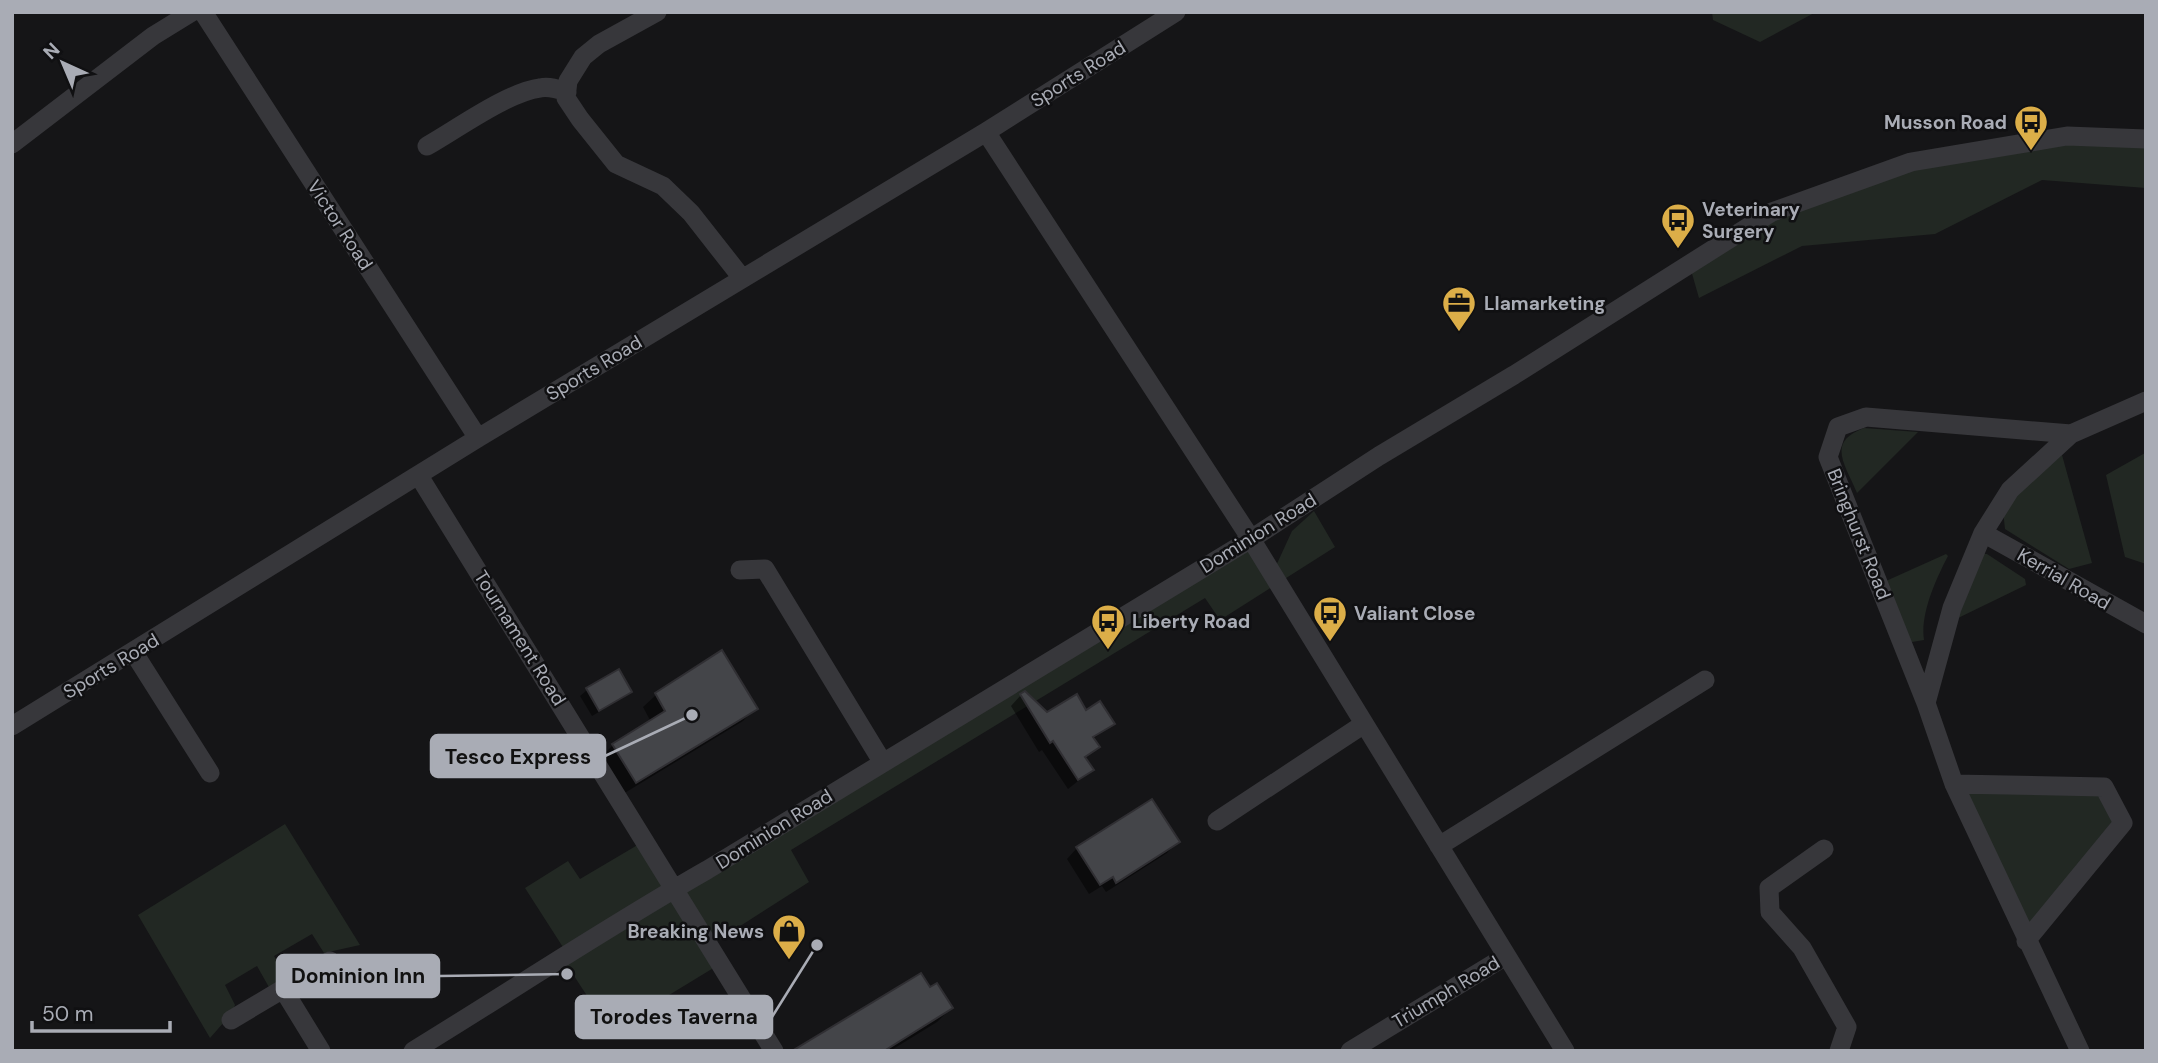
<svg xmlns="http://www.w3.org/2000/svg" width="2158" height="1063" font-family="'DM Sans',sans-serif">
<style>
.green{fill:#222823}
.shadow{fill:#0007}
.building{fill:#444549;stroke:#302f33;stroke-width:2}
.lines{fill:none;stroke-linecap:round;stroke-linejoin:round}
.minor{stroke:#37373b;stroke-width:19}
.labels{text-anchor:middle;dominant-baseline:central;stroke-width:5;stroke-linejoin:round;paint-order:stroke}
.street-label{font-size:19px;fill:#a9acb5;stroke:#101012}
.poi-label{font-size:19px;font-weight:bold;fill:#a9acb5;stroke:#101012;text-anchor:start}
.leader{fill:none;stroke:#a9acb5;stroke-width:2.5}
.callout-dot{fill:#a9acb5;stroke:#101012;stroke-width:2.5}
.callout{fill:#a9acb5;stroke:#a9acb5;stroke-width:2.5}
.callout-label{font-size:21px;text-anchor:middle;font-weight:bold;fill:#111}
</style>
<rect width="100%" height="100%" fill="#151517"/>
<path class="green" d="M 1712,12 L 1816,12 L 1760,42 L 1713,20 Z
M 2067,136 L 2146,139 L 2146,188 L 2042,180 L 1935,234 L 1802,246 L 1699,298 L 1689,263 L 1772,212 L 1911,162 Z
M 1864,428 L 1918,432 L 1857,493 C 1845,464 1826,442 1864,428 Z
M 2145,453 L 2146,459 L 2146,564 L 2125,557 L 2106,475 Z
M 2062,455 L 2092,563 L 2069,569 L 2005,529 L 2003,511 L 2006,503 Z
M 1314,511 L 1335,547 L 1220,620 L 1205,598 L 791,850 L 809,882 L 709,946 L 720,964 L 610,1031 L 563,959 L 568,955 L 525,888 L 568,861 L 580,879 L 646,840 L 673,889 L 1251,539 L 1275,568 L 1292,531 Z
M 1946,554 L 1948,556 C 1936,579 1920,614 1924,640 L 1912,642 L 1906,639 L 1886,581 Z
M 1979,554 L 1987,554 L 2025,579 L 2026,585 L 1956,619 Z
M 1954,784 L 2104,787 L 2123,823 L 2026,941 Z
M 285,824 L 360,945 L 324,953 L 312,934 L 274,956 L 287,979 L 270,989 L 257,966 L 225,985 L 235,1005 L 232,1013 L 210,1038 L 138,915 Z"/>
<path class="shadow" d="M 722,652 L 755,708 L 743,721 L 623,794 L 600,758 L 613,745 L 651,722 L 643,707 L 656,695 Z
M 618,672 L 630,691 L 623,698 L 592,716 L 580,696 L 587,690 Z
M 1021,695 L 1046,714 L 1085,712 L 1113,723 L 1093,739 L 1097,747 L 1084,759 L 1092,770 L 1068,789 L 1042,750 L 1039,752 L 1011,706 Z
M 1177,842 L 1167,853 L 1106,892 L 1102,886 L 1089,894 L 1067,859 L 1077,848 Z
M 929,990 L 951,1008 L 937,1022 L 890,1051 L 800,1051 Z"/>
<path class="building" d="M 722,650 L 758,709 L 636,783 L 612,744 L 665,711 L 655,693 Z
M 619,669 L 632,692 L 599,711 L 586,688 Z
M 1025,691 L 1047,712 L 1077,694 L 1086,710 L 1100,701 L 1115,724 L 1093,737 L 1100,747 L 1085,757 L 1094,770 L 1078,780 L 1053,741 L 1050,743 L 1020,694 Z
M 1152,799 L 1180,842 L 1116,883 L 1113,877 L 1100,885 L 1076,847 Z
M 921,973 L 930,987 L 937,983 L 953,1008 L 884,1051 L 792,1051 Z"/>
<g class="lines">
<path class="minor" d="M 203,12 L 478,438
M 657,12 L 599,44 L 583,57 L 568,81 L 566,98 L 580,119 L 616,164 L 663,186 L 691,213 L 742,278
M 986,132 L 1251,539 L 1565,1051
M 12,144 L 153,36 L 192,12
M 427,146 C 457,129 508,92 540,88 C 549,86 558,89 567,92
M 419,476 L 774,1051
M 1983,533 L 2146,624
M 740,570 L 765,569 L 883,763
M 134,653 L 210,773
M 1926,703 L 1828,457 L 1838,427 L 1866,417 L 2071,434
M 12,726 L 478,438 L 986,132 L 1176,12
M 1954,784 L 2104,787 L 2123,823 L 2026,941
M 1217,821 L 1364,724
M 1439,846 L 1705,680
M 1824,849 L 1769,888 L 1770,912 L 1802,948 L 1847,1027 L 1839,1051
M 283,989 L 330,961
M 231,1020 L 283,989 L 321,1051
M 413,1051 C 511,991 607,927 707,870 L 1251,539 L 1379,456 L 1514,375 L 1772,212 L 1911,162 L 2067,136 L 2146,139
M 1350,1051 L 1506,956
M 2080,1051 L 1954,784 L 1926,703 L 1952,608 L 1983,533 L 2010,490 L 2071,434 L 2146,401"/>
</g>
<defs>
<g id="bus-pin" transform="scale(1.75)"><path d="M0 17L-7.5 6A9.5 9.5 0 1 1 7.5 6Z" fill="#dcae48" stroke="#101012"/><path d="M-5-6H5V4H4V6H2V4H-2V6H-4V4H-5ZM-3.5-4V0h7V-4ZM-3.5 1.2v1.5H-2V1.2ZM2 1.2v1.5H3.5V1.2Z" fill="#111"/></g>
<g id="office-pin" transform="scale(1.75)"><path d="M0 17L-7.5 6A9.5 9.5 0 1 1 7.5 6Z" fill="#dcae48" stroke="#101012"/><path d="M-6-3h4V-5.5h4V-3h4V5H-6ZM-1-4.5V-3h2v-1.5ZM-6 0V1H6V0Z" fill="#111"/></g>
<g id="shop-pin" transform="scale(1.75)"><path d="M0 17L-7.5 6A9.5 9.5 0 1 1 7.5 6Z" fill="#dcae48" stroke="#101012"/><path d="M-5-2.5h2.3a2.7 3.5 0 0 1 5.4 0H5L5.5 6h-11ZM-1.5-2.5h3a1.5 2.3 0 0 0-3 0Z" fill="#111"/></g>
</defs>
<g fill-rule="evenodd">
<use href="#bus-pin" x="2031" y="122"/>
<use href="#bus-pin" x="1678" y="220"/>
<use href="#office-pin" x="1459" y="303"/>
<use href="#bus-pin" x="1330" y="613"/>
<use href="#bus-pin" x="1108" y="621"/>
<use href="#shop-pin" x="789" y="931"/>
</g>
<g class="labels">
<g class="street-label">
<text transform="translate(1078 74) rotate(-32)">Sports Road</text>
<text transform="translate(340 225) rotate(57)">Victor Road</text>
<text transform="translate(594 368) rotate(-31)">Sports Road</text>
<text transform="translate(1258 533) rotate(-32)">Dominion Road</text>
<text transform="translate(1859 534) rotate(68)">Bringhurst Road</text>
<text transform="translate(2064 579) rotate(30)">Kerrial Road</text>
<text transform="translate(520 638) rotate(58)">Tournament Road</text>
<text transform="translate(111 666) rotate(-31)">Sports Road</text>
<text transform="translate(774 829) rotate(-32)">Dominion Road</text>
<text transform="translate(1446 992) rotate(-31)">Triumph Road</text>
</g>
<g class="poi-label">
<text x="2007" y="122" text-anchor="end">Musson Road</text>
<text x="1702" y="209">Veterinary<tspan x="1702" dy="22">Surgery</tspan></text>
<text x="1484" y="303">Llamarketing</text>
<text x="1354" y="613">Valiant Close</text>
<text x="1132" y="621">Liberty Road</text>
<text x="764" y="931" text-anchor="end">Breaking News</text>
</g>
</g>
<path class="leader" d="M692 715L605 756M567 974L439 976M817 945L772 1017"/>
<g class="callout-dot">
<circle cx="692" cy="715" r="7"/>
<circle cx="567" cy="974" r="7"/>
<circle cx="817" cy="945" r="7"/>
</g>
<g class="callout">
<rect x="431" y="735" width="174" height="42" rx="7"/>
<rect x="277" y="955" width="162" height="42" rx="7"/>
<rect x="576" y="996" width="196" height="42" rx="7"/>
</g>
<g class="callout-label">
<text x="518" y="764">Tesco Express</text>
<text x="358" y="983">Dominion Inn</text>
<text x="674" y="1024">Torodes Taverna</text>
</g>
<rect width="2158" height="1063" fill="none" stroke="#a9acb5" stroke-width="28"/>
<g transform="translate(63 63) rotate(316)" stroke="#101012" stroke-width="5" paint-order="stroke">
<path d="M0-5L12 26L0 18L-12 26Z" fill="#a9acb5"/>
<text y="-10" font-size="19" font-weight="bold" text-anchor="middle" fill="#a9acb5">N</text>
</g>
<path d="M32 1021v10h138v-10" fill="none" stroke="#a9acb5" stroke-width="3.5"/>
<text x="42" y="1021" font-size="21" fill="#a9acb5" stroke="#101012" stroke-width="5" paint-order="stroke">50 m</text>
</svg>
